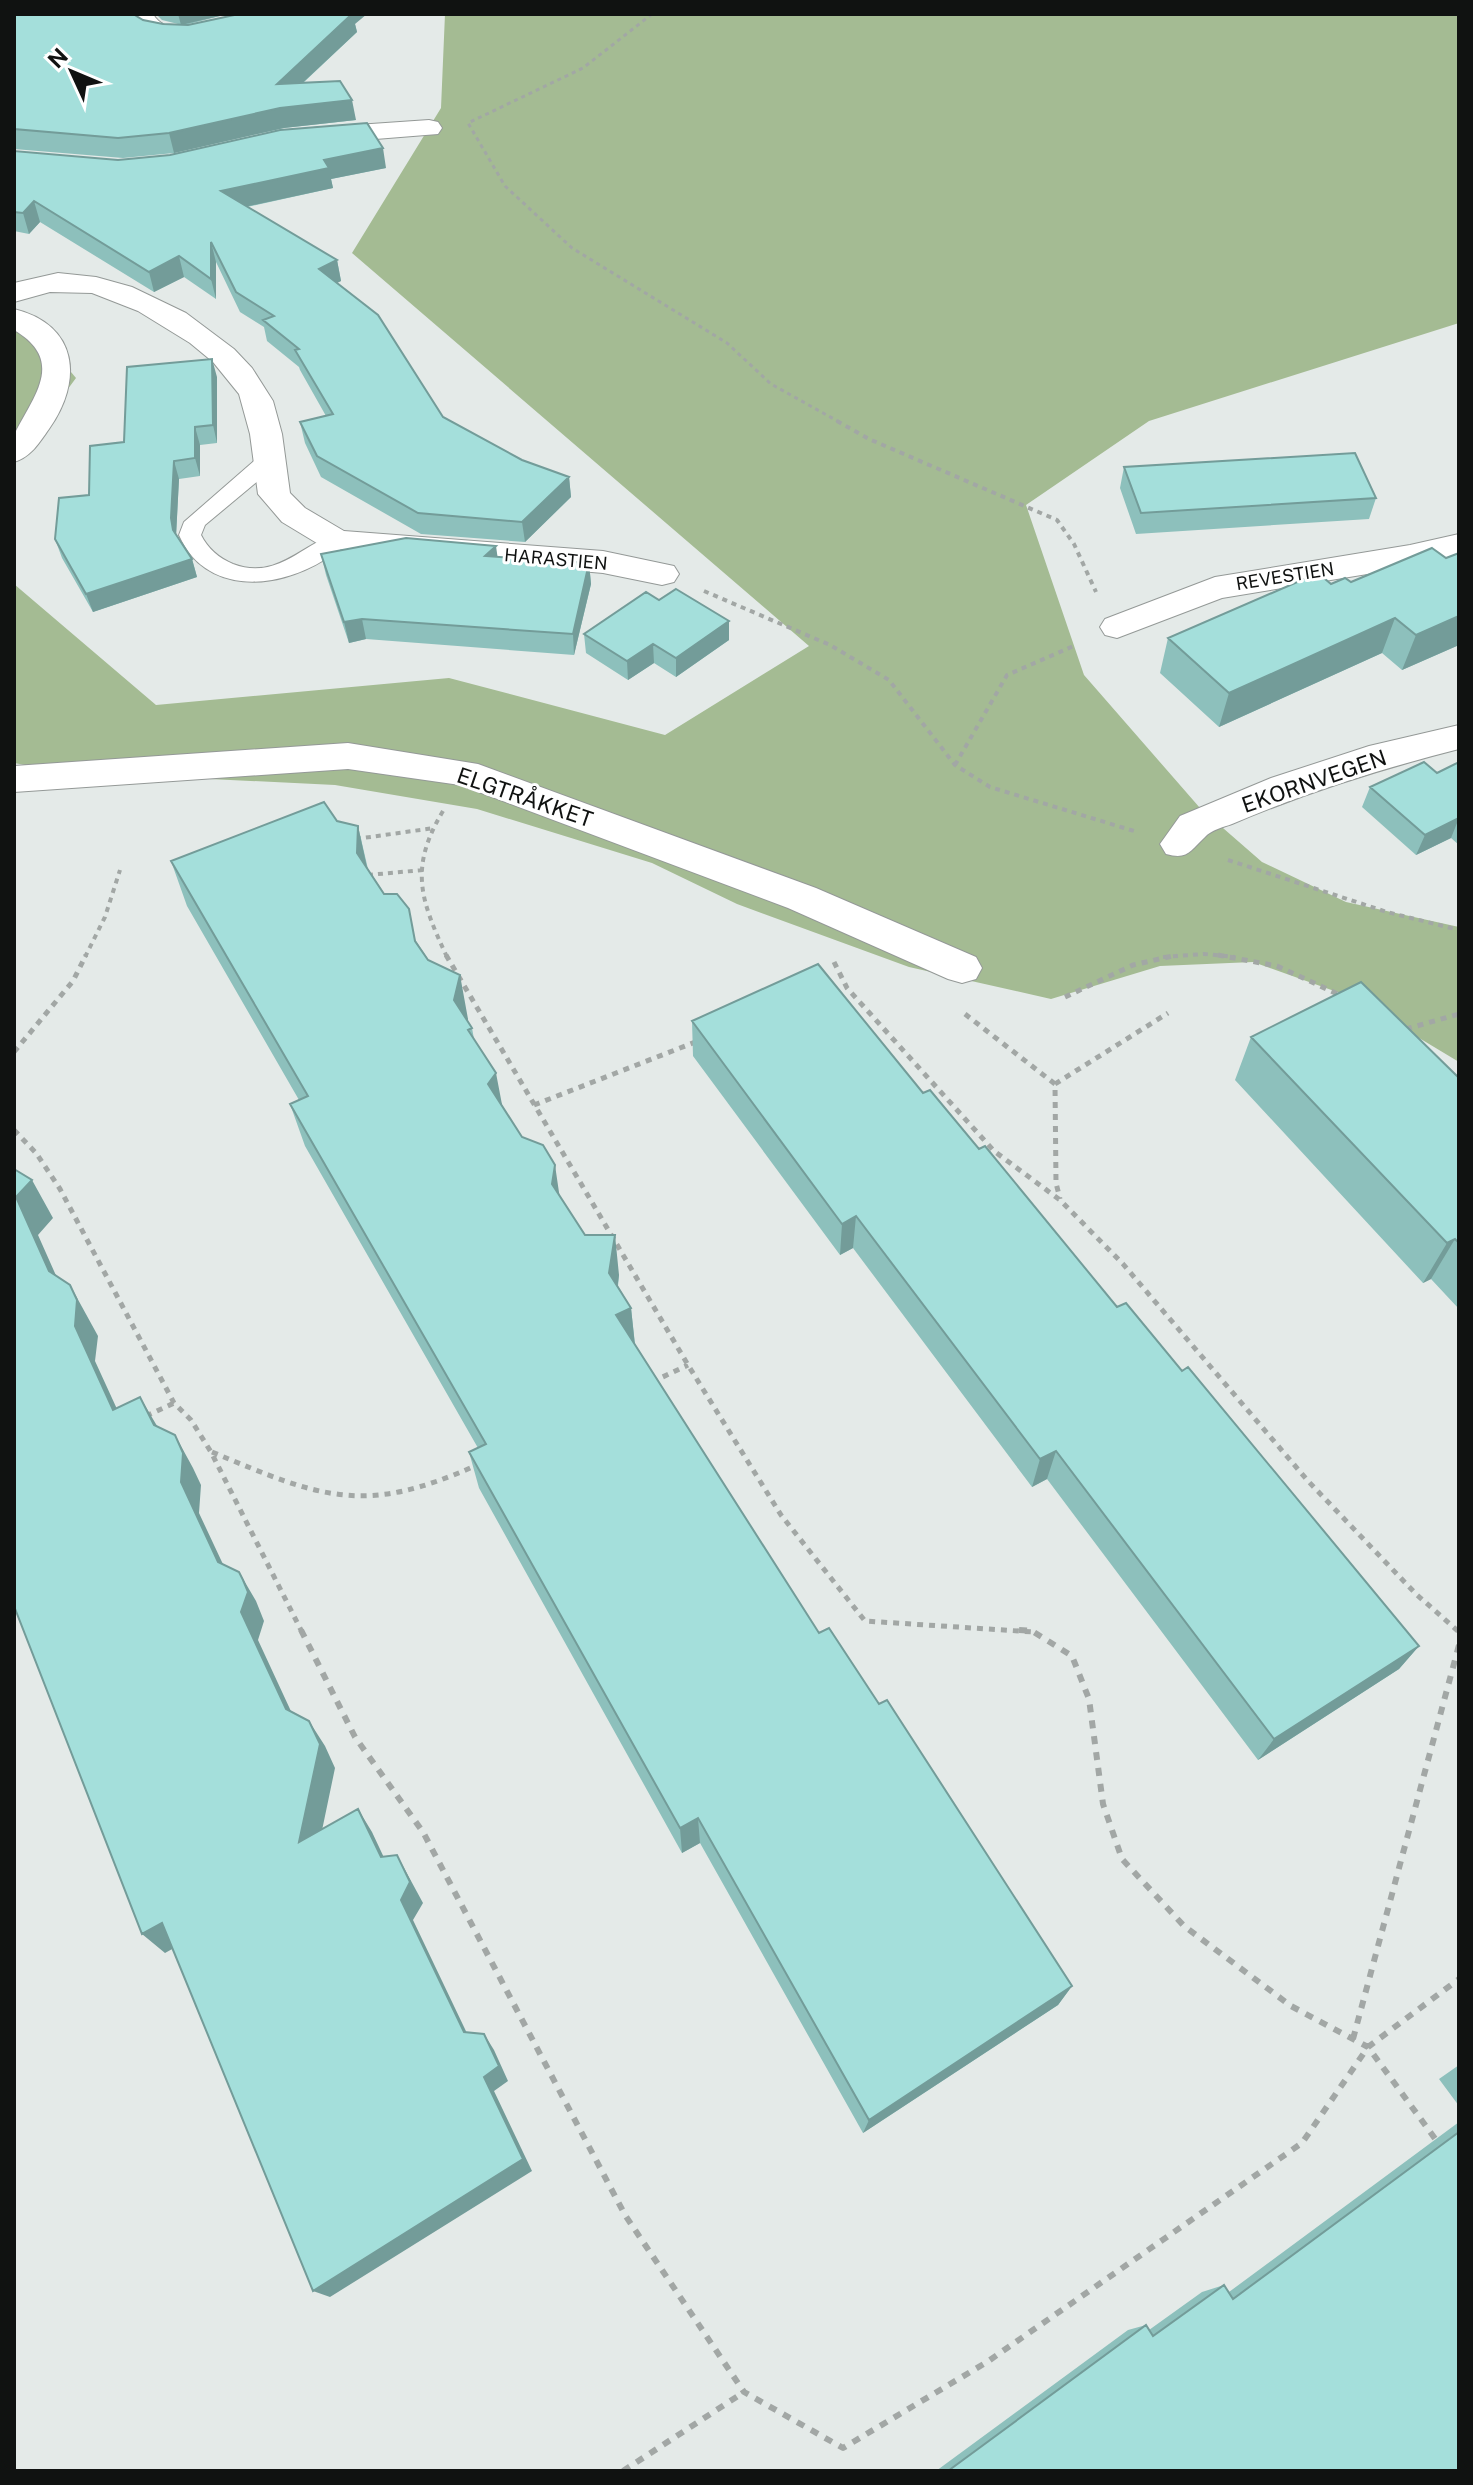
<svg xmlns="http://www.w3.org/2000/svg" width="1473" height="2485" font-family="'Public Sans',sans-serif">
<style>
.forest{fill:#a4bb93}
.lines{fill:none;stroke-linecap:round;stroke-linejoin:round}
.lane-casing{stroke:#949997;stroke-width:2}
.street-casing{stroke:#949997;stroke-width:2}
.path-far3{stroke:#a2a7a5;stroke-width:3;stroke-dasharray:4 4;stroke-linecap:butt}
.path-far2{stroke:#a2a7a5;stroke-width:4;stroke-dasharray:5 5;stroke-linecap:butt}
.path-far1{stroke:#a2a7a5;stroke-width:5;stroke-dasharray:6 6;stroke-linecap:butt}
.path{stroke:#a2a7a5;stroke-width:6;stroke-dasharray:8 8;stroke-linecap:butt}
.lane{fill:#fff;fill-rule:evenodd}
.street{fill:#fff;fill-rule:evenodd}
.wall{fill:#8dc0bc}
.shaded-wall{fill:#739c99}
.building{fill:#a4dfdb;stroke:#739c99;stroke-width:2}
.labels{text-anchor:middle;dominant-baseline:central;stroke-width:6;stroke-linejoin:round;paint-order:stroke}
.far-street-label{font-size:18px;fill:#101211;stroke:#fff}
.street-label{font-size:22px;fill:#101211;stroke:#fff}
</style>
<rect width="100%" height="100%" fill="#e4eae8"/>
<path class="forest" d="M 445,14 L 1459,14 L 1459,323 L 1149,421 L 1026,505 L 1084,675 L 1200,808 L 1262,862 L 1346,902 L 1459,927 L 1459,1062 L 1351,997 L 1253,962 L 1160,966 L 1051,999 L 909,967 L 737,904 L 652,863 L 477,809 L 335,785 L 64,772 L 14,763 L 14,584 L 156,705 L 449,678 L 665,735 L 809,646 L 352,253 L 441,108 Z
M 14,322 L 31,324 L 76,378 L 42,424 L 14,448 Z"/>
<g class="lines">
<g class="lane-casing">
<path id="lane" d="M 269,453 L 280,460 L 277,465 L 205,525 L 201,535 C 208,549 219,558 233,564 C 284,584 314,528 345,536 L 348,541 C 342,550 333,555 324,560 C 276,590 205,595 179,535 L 184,522 L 261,455 Z"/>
</g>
<g class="street-casing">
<path id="street" d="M 129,14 L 153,14 C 169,42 215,22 237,15 C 247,12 259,14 269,14 C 250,42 130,59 129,14 Z
M 429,120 L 438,122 L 442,128 L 438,134 L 313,144 L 304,142 L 300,136 L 304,130 L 313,128 Z
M 58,273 L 96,277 L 132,287 L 186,313 L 234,349 L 252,368 L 273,401 L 282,434 L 290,493 L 305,508 L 344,531 L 603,551 L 674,566 L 679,574 L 674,582 L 662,585 L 603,573 L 325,548 L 282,522 L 258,494 L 250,434 L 239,394 L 213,362 L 190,343 L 138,311 L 92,293 L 50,292 L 14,302 L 14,283 Z
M 14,309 C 79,325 83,381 49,429 C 39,443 31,457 14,462 C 14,453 12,439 16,431 C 35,394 65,360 14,330 Z
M 1459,534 L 1459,554 L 1410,567 L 1222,598 L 1117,638 L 1105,635 L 1100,627 L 1105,619 L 1215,577 L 1410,545 Z
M 1459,725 L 1459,749 C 1381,769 1307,792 1232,824 C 1224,827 1211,830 1205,837 C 1190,851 1188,860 1166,854 L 1160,844 L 1180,816 L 1271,778 L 1369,746 Z
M 348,743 L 478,764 L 816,888 L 976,957 L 982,968 L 976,979 L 962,983 L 948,979 L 788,908 L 460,785 L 348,769 L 14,792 L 14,766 Z"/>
</g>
<path class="path-far3" d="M 652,14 L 583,68 L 468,123 L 505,186 L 572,248 L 727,343 L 771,384 L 841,423"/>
<path class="path-far2" d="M 837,421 L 869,439 L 1057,520 L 1074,544 L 1096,592
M 704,591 L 830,645 L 889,680 L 955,765 L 990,787 L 1134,831
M 955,765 L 1007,675 L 1076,645
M 443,811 C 409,868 420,899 447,957
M 356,839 L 434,828
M 1228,860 L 1387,912 L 1459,930
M 368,875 L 423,870
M 85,957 L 105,917 L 120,870
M 1163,957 L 1204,954 L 1235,957"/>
<path class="path-far1" d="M 446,955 L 688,1365 L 781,1515 L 865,1621 L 1034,1632
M 1218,955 L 1277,966 L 1342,996
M 834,962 L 847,988 L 994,1151 L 1060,1200 L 1123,1264 L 1308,1481 L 1416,1594 L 1459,1632
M 1065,997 L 1133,965 L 1177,955
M 965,1014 L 1055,1084 L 1056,1183 L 1060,1199
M 1406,1029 L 1459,1014
M 14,1052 L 73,981 L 86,955
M 1055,1084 L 1168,1013
M 534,1105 L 698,1041
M 14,1130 L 36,1153 L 60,1189 L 174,1403 L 191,1420 L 211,1452 L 302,1632
M 652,1382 L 688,1365
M 146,1416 L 174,1403
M 212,1452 C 322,1498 364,1516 477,1465"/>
<path class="path" d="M 301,1630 L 355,1737 L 423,1832 L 625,2215 L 744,2392 L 843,2448 L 987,2362 L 1302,2143 L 1368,2047 L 1459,1979
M 1019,1630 L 1032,1631 L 1072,1656 L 1089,1699 L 1103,1804 L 1122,1859 L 1184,1926 L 1291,2006 L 1368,2047 L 1439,2144
M 1353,2039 L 1459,1645
M 623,2471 L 744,2392"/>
<use href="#lane" class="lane"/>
<use href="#street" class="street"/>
</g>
<path class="wall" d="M 14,14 L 143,20 L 163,24 L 178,24 L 162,20 L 156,14 L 228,14 L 185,25 L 355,24 L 357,32 L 303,83 L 356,120 L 284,128 L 174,153 L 123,158 L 14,149 Z
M 14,151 L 118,160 L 386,168 L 331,179 L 333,188 L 247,207 L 337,260 L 341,281 L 336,283 L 443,417 L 522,460 L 569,477 L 571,497 L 525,542 L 421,534 L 321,477 L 305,443 L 300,422 L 326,416 L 300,370 L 299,367 L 267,341 L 264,327 L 240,312 L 216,262 L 216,299 L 184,277 L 154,292 L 40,222 L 29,234 L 14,231 Z
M 217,377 L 217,443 L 200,445 L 200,476 L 179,479 L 176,535 L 192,559 L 197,577 L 93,612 L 62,558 L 55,539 L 89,495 L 124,442 Z
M 1124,467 L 1376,498 L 1369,519 L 1136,534 L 1120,488 Z
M 1459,553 L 1459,645 L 1402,670 L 1382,653 L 1219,727 L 1160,673 L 1168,638 L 1331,584 L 1351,582 L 1446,558 Z
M 321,554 L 589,563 L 591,584 L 574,655 L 366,639 L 349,643 L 326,575 Z
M 584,634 L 729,640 L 676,677 L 654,663 L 628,680 L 586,653 Z
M 1459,762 L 1459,845 L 1451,838 L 1416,855 L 1362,807 L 1370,787 L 1437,773 Z
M 337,821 L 358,826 L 368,869 L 468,1019 L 468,1022 L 472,1028 L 474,1039 L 502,1106 L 585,1235 L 619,1275 L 618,1286 L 631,1308 L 635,1344 L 819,1633 L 879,1704 L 1072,1986 L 1058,2005 L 863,2133 L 700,1843 L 682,1853 L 479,1488 L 469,1452 L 478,1448 L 305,1146 L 290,1104 L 299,1100 L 187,906 L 171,861 Z
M 692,1021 L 923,1093 L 979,1149 L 1117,1307 L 1182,1371 L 1419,1646 L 1399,1669 L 1258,1760 L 1047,1479 L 1032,1487 L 853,1248 L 840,1255 L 693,1056 Z
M 1251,1037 L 1459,1078 L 1459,1309 L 1431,1279 L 1423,1283 L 1235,1080 Z
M 1459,2065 L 1459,2106 L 1439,2079 Z
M 1459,2122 L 1459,2471 L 936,2471 L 1128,2330 L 1146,2325 L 1149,2330 L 1202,2292 L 1224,2285 L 1229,2292 Z"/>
<path class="shaded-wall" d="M 178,14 L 228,14 L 181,25 Z
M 345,14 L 367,14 L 355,24 L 357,32 L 280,104 L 277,84 Z
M 352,100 L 356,120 L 284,128 L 174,153 L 169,133 L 280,108 Z
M 383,148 L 386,168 L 331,179 L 333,188 L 226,211 L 221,191 L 324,160 Z
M 34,201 L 40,222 L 29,234 L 23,213 Z
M 211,242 L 216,262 L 216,299 L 211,279 Z
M 179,256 L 184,277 L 154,292 L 149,272 Z
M 337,260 L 341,281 L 323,290 L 319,269 Z
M 212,359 L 217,377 L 217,443 L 213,425 Z
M 195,427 L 200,445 L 200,476 L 195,458 Z
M 174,461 L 179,479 L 176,537 L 173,530 L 171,518 Z
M 569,477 L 571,497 L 525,542 L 522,522 Z
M 496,546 L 499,567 L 485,556 Z
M 192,559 L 197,577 L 93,612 L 86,594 Z
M 589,563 L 591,584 L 574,655 L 573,634 Z
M 1459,616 L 1459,645 L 1402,670 L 1416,635 Z
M 1395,618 L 1382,653 L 1219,727 L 1229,693 Z
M 362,619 L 366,639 L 349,643 L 344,622 Z
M 729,621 L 729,640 L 676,677 L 676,658 Z
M 653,644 L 654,663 L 628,680 L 627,661 Z
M 1459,818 L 1451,838 L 1416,855 L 1425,835 Z
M 358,826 L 368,872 L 357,853 Z
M 460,975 L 468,1019 L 462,1044 L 454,1000 Z
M 496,1073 L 504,1115 L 488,1084 Z
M 555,1165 L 561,1206 L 552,1184 Z
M 32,1180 L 53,1218 L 38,1235 L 70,1307 L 49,1271 L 16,1197 Z
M 856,1216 L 853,1248 L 840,1255 L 842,1224 Z
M 615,1235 L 619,1275 L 614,1313 L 609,1273 Z
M 1455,1239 L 1431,1279 L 1423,1283 L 1447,1243 Z
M 70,1285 L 98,1336 L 95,1361 L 133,1444 L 113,1410 L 75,1326 Z
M 631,1308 L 635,1346 L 616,1315 Z
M 140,1397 L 160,1431 L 154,1425 Z
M 175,1435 L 193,1468 L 201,1485 L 199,1513 L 236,1592 L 218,1562 L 181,1482 Z
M 1056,1451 L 1047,1479 L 1032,1487 L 1040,1459 Z
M 239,1572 L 256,1601 L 264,1621 L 258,1640 L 302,1735 L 286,1709 L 241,1612 Z
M 1419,1646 L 1399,1669 L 1258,1760 L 1274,1739 Z
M 309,1721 L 325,1746 L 335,1768 L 315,1864 L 299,1842 Z
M 358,1809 L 372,1832 L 394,1879 L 381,1857 Z
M 698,1818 L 700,1843 L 682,1853 L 680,1828 Z
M 397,1855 L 423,1903 L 413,1920 L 474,2048 L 464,2032 L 401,1900 Z
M 162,1923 L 183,1943 L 165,1953 L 142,1934 Z
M 1072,1986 L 1058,2005 L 863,2133 L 869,2120 Z
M 484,2034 L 494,2050 L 508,2081 L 494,2091 L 532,2171 L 330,2297 L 313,2291 L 484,2077 Z"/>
<path class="building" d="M 14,14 L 133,14 L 143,20 L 163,24 L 188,25 L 239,14 L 352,14 L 277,84 L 340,81 L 352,100 L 280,108 L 169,133 L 118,138 L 14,129 Z
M 367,123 L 383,148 L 324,160 L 329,168 L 221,191 L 337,260 L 319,269 L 378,315 L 443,417 L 522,460 L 569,477 L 522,522 L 418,513 L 317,456 L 300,422 L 333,414 L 295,350 L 299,349 L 263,320 L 274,316 L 236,292 L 211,242 L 211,279 L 179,256 L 149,272 L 34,201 L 23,213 L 14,212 L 14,151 L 118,160 L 170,155 L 280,130 Z
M 212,359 L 213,425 L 195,427 L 195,458 L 174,461 L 171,518 L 173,530 L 192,559 L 86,594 L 55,539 L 59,498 L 89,495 L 90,446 L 124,442 L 127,367 Z
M 1355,453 L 1376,498 L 1141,513 L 1124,467 Z
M 406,538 L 496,546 L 485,556 L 589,563 L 573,634 L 362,619 L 344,622 L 321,554 Z
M 1432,548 L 1446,558 L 1459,553 L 1459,616 L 1416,635 L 1395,618 L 1229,693 L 1168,638 L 1318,573 L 1331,584 L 1345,578 L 1351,582 Z
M 676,589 L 729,621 L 676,658 L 653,644 L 627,661 L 584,634 L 646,592 L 659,600 Z
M 1424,762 L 1437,773 L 1459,762 L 1459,818 L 1425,835 L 1370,787 Z
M 324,802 L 337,821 L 358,826 L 357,853 L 384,894 L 397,894 L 409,909 L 415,941 L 428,960 L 460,975 L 454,1000 L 472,1028 L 468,1030 L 496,1073 L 488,1084 L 522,1137 L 543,1145 L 555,1165 L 552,1184 L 585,1235 L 615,1235 L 609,1273 L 631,1308 L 616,1315 L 819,1633 L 829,1628 L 879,1704 L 887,1700 L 1072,1986 L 869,2120 L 698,1818 L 680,1828 L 469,1452 L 486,1444 L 290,1104 L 308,1096 L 171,861 Z
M 818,964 L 923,1093 L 930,1090 L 979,1149 L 985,1146 L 1117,1307 L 1126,1303 L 1182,1371 L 1188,1367 L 1419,1646 L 1274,1739 L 1056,1451 L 1040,1459 L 856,1216 L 842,1224 L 692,1021 Z
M 1361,982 L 1459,1078 L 1459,1243 L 1455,1239 L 1447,1243 L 1251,1037 Z
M 14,1169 L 32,1180 L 16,1197 L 49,1271 L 70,1285 L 77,1300 L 75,1326 L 113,1410 L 140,1397 L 154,1425 L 175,1435 L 183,1453 L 181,1482 L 218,1562 L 239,1572 L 243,1580 L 248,1592 L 241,1612 L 286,1709 L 309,1721 L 320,1744 L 299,1842 L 358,1809 L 381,1857 L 397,1855 L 410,1882 L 401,1900 L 464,2032 L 484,2034 L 499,2066 L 484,2077 L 523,2159 L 313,2291 L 162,1923 L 142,1934 L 14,1606 Z
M 1459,2132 L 1459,2471 L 948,2471 L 1146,2325 L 1153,2336 L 1224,2285 L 1233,2299 Z"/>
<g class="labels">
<g class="far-street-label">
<text transform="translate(556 559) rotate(5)">HARASTIEN</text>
<text transform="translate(1285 576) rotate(-9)">REVESTIEN</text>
</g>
<g class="street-label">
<text transform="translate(1314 781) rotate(-19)">EKORNVEGEN</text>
<text transform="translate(525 797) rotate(19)">ELGTRÅKKET</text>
</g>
</g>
<rect width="1473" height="2485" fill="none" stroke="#101211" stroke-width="32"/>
<g transform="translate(72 72) rotate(314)" stroke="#ffffff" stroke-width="6" paint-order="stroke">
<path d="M0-6L14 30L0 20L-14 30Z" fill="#101211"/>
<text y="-12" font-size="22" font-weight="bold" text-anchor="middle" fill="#101211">N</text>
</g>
</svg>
